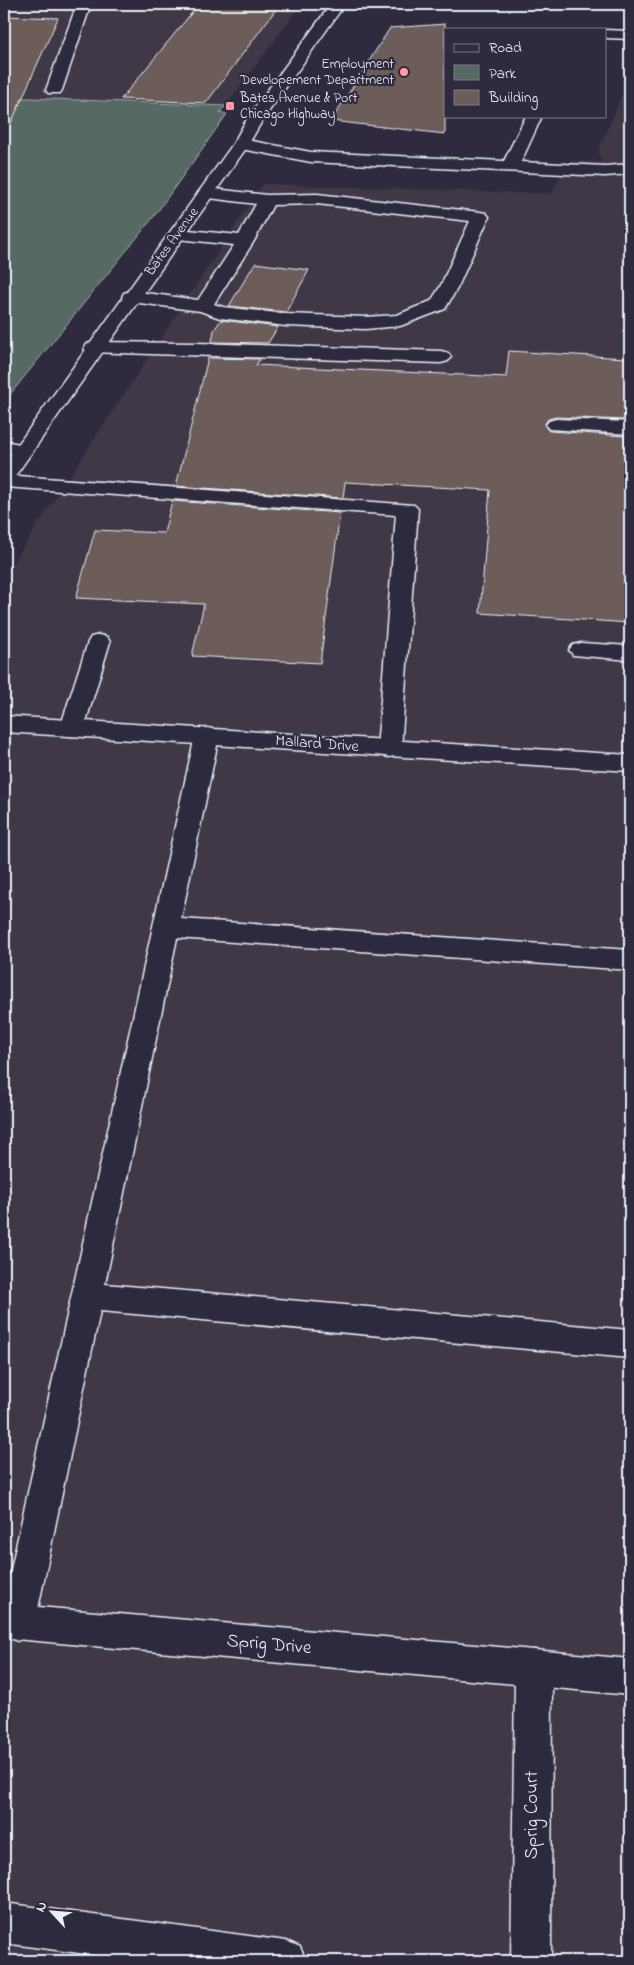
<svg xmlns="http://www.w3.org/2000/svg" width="634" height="1965" font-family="'Indie Flower',sans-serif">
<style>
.built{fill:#413946}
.green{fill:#566962;stroke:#9fadad}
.building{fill:#6c5d5a;stroke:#e8f1f8}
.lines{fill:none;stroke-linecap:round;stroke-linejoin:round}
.lane-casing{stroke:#e8f1f8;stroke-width:3}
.street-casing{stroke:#e8f1f8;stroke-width:3}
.secondary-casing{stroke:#e8f1f8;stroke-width:3}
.lane{fill:#2f2a3d;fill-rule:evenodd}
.street{fill:#2f2a3d;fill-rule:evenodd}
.secondary{fill:#2f2a3d;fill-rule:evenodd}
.poi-dot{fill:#ff9aa2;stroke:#2f2a3d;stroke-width:2}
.labels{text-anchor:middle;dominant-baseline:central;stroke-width:4.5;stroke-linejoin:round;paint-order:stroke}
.far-poi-label{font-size:14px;fill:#e8f1f8;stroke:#2f2a3d;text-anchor:end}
.far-street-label{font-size:14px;fill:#e8f1f8;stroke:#2f2a3d}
.street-label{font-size:16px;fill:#e8f1f8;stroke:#2f2a3d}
.near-street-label{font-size:19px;fill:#e8f1f8;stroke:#2f2a3d}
</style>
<rect width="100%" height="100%" fill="#2f2a3d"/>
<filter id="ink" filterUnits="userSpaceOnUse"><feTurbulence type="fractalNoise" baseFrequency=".02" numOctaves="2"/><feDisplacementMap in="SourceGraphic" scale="10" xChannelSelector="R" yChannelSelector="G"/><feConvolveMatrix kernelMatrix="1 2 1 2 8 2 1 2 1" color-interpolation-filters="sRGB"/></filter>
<g filter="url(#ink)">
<path class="built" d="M 4,4 L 301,4 L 226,106 L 4,97 Z
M 630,76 L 630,1961 L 4,1961 L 4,576 L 263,184 L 551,194 L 570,161 L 602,162 L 598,152 Z"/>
<path class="green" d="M 4,97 L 226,106 L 220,112 L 227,114 L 152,219 L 4,402 Z"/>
<path class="building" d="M 199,4 L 280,4 L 206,103 L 121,99 Z
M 4,16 L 58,18 L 4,139 Z
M 445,24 L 445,134 L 331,121 L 390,28 Z
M 255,263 L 309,270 L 286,312 L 229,306 Z
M 221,320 L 278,327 L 268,343 L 212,342 L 214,330 Z
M 509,351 L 626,358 L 625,420 L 556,417 L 548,419 L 544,425 L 549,431 L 625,436 L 625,458 L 630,458 L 630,623 L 480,613 L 490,490 L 345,482 L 343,498 L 176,486 L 208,358 L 260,359 L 256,365 L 506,377 Z
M 172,501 L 340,513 L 320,663 L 192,656 L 204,604 L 76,598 L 95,530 L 164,533 Z"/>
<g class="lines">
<g class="lane-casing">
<path id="lane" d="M 77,4 L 91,4 L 62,90 L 60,93 L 48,93 L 46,90 Z
M 605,30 L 630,31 L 630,39 L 605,38 Z
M 526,116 L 542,116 L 521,162 L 605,166 L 630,164 L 630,174 L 605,176 L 311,162 L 241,149 L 235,147 L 233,144 L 235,141 L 241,139 L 311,152 L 504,161 Z
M 207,188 L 267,195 L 317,194 L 480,212 L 486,213 L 489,217 L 458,287 L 445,309 L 400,326 L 365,329 L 286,326 L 220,318 L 200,311 L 124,301 L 122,297 L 124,293 L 131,291 L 198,300 L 234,245 L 178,239 L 172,238 L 169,234 L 172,230 L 178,229 L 239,235 L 256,204 L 201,197 L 198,193 L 201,189 ZM 317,204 L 470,221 L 440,287 L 431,301 L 397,315 L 365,317 L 286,314 L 223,307 L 214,304 L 254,241 L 273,205 Z
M 94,342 L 197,343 L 441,351 L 448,353 L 451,357 L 448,361 L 441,363 L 87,352 L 84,348 L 87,344 Z
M 556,419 L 630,422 L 630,434 L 549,429 L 546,425 L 549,421 Z
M 4,475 L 414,505 L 418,509 L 401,749 L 398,755 L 389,757 L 380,755 L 377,749 L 396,515 L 4,487 Z
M 99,635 L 107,637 L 110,642 L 84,728 L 81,734 L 72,736 L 63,734 L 60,728 L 88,642 L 91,637 Z
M 581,643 L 630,646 L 630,660 L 573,655 L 569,650 L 573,645 Z
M 207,728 L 216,730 L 219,736 L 181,919 L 630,950 L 630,970 L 177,938 L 105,1284 L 630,1330 L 630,1358 L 100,1311 L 35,1623 L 30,1635 L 17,1641 L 4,1634 L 4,1601 L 195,736 L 198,730 Z
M 534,1650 L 630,1659 L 630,1695 L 534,1686 L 521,1681 L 516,1668 L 521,1655 Z
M 4,1903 L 286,1941 L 300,1947 L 306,1961 L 139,1961 L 4,1943 Z"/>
</g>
<g class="street-casing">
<path id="street" d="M 4,441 L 31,446 L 34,450 L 31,454 L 24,456 L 4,453 Z
M 4,716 L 630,755 L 630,771 L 4,732 Z
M 4,1604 L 534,1650 L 547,1655 L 552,1668 L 551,1961 L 511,1961 L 515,1684 L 4,1638 Z"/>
</g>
<g class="secondary-casing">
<path id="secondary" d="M 331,4 L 345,4 L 262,121 L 247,147 L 11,482 L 4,484 L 4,464 L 233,144 L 248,117 Z"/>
</g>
<use href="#lane" class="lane"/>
<use href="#street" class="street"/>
<use href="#secondary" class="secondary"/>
</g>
</g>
<g class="poi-dot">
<circle cx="404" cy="72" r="5"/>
<rect x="225" y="101" width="10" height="10" rx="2.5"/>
</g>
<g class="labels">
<g class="far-poi-label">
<text x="394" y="64">Employment<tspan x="394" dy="16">Developement Department</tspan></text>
<text x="240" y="98" text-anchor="start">Bates Avenue &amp; Port<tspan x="240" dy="16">Chicago Highway</tspan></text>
</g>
<g class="far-street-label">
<text transform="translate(172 242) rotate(-54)">Bates Avenue</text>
</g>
<g class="street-label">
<text transform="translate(317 744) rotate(4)">Mallard Drive</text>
</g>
<g class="near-street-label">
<text transform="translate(269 1645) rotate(5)">Sprig Drive</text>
<text transform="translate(532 1815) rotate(-90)">Sprig Court</text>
</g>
</g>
<rect width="634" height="1965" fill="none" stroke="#2f2a3d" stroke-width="20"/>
<rect x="10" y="10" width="614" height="1945" fill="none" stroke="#e8f1f8" stroke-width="2" filter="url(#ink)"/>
<rect x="444" y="28" width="162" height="90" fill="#2f2a3d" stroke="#797a88"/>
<rect x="454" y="44" width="25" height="8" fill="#2f2a3d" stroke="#797a88"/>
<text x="489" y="52" font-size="15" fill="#e8f1f8">Road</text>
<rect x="454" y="65" width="25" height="15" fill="#566962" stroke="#797a88"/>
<text x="489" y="78" font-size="15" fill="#e8f1f8">Park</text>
<rect x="454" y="90" width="25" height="15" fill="#6c5d5a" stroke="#797a88"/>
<text x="489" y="102" font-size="15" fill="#e8f1f8">Building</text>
<g transform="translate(52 1912) rotate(296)" stroke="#2f2a3d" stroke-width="4" paint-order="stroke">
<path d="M0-4L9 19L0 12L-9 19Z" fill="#e8f1f8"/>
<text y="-8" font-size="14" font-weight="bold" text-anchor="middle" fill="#e8f1f8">N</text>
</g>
</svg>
